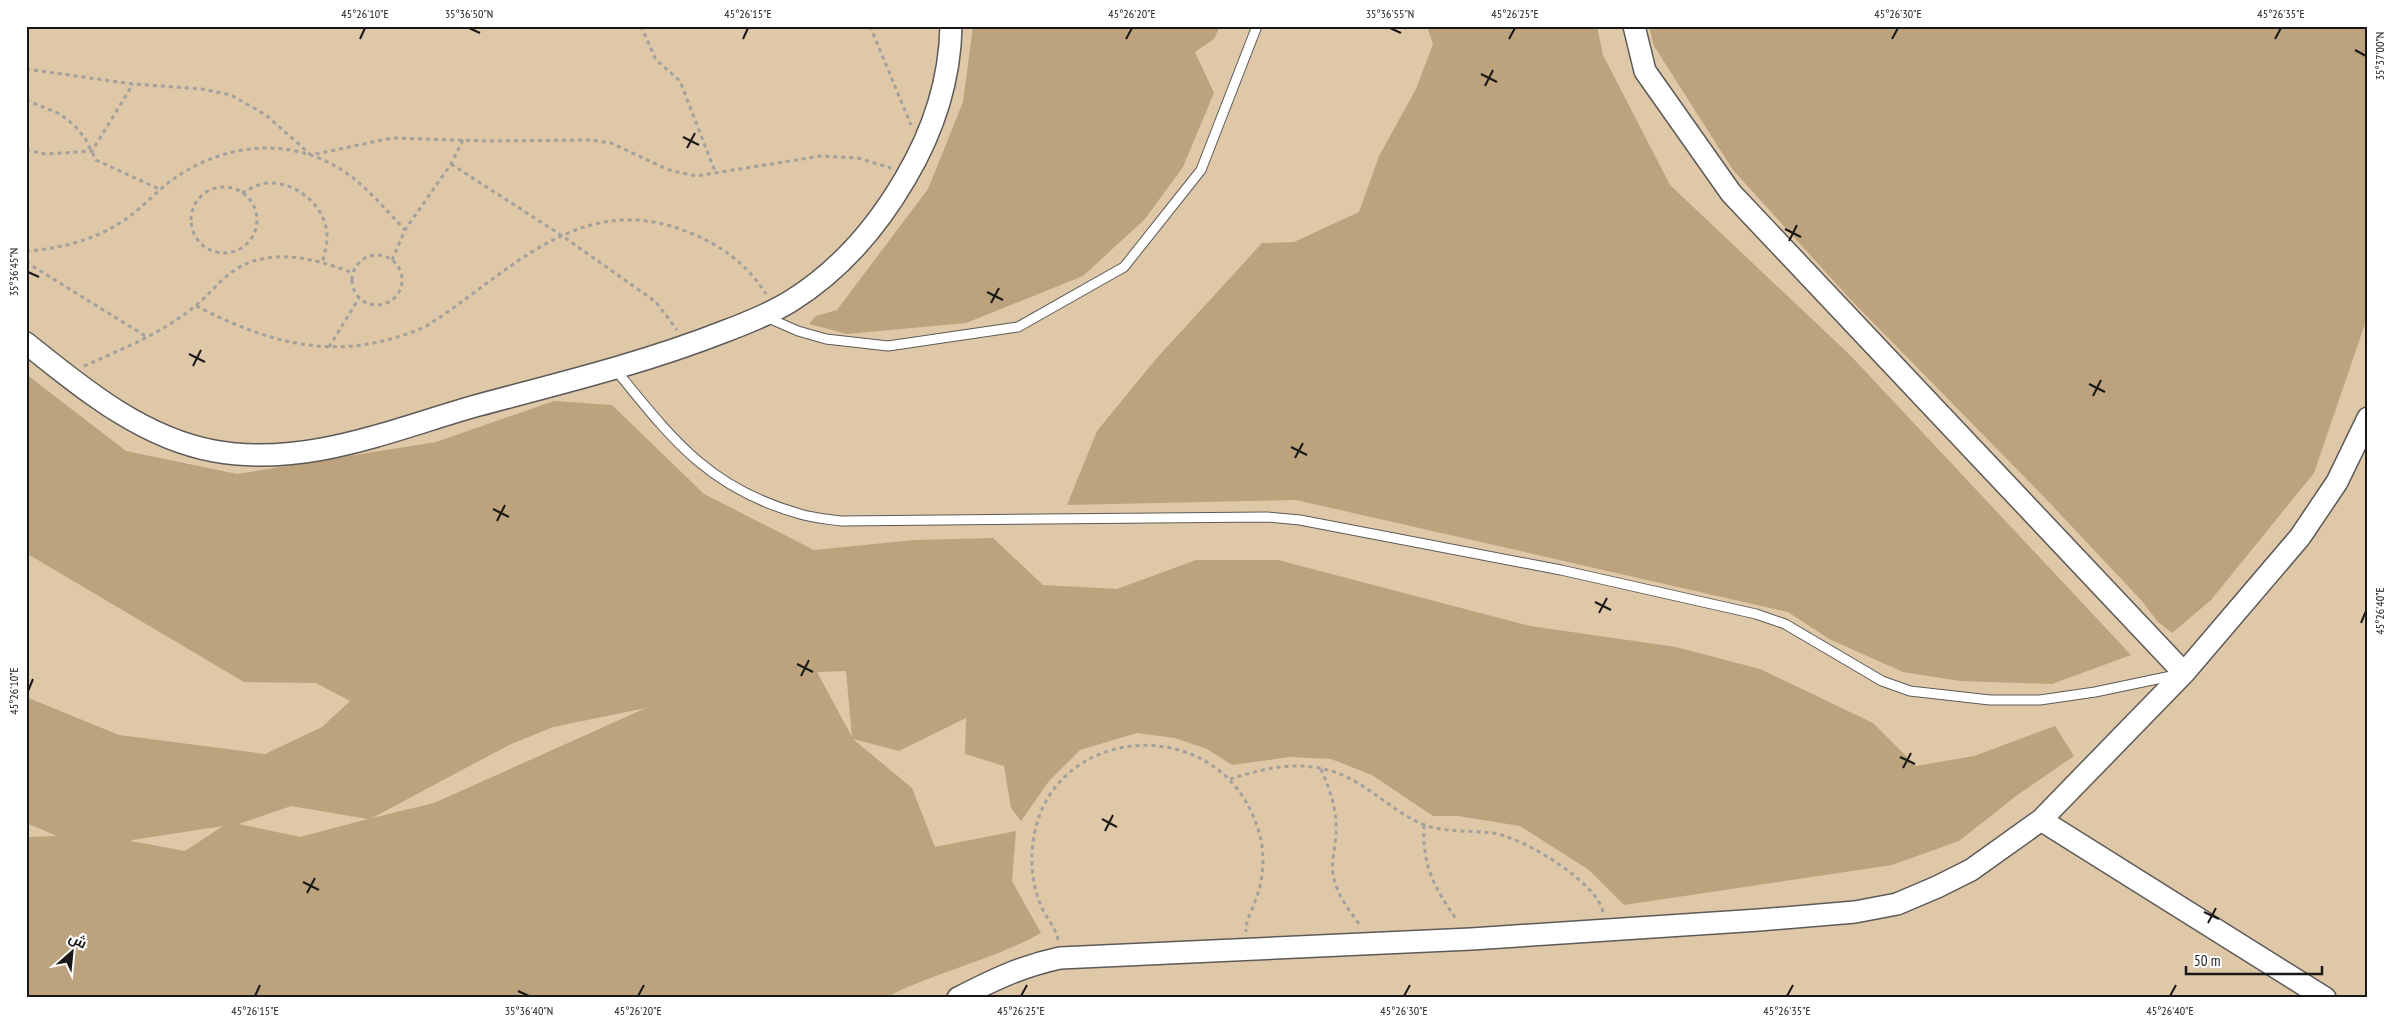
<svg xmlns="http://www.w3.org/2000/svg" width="2394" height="1024" font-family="'PT Sans Narrow',Cairo,sans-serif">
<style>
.green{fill:#dfc8a8}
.forest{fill:#bca27d;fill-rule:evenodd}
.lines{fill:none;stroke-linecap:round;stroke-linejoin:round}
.service-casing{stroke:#5d5a57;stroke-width:11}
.tertiary-casing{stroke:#5d5a57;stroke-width:24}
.path{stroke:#a3a19d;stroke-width:3;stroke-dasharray:4 4;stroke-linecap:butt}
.service{stroke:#fff;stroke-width:9}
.tertiary{stroke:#fff;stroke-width:21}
.ticks{fill:none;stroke:#191817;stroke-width:2}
.neatline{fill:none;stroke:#191817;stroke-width:2}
.ticks-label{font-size:12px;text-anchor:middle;fill:#191817}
</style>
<rect width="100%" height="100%" fill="#e5e2dd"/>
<path class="green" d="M 26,26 L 2368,26 L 2368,998 L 26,998 Z"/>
<path class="forest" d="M 973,26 L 1220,26 L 1214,39 L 1195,52 L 1214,93 L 1183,167 L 1145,219 L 1083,276 L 966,323 L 847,334 L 809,324 L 816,316 L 837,310 L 928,189 L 963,102 Z
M 1427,26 L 1597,26 L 1603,55 L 1670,185 L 1850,355 L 2131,655 L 2052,684 L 1960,681 L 1903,672 L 1829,639 L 1788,612 L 1296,500 L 1067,505 L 1097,431 L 1156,359 L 1262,243 L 1294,242 L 1359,212 L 1379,156 L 1416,89 L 1433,44 Z
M 1649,26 L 2368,26 L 2368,315 L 2314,473 L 2211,600 L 2172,633 L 2158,622 L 2141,600 L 2045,498 L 1851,300 L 1733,170 L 1654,46 Z
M 26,374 L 126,451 L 237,474 L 436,442 L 554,401 L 612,405 L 704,494 L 814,550 L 914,540 L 993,538 L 1043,585 L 1117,589 L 1196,560 L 1278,560 L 1530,626 L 1676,647 L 1760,669 L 1873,723 L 1916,766 L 1974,756 L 2055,726 L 2074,756 L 2016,796 L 1959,841 L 1892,865 L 1624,905 L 1589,870 L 1520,826 L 1458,816 L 1433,816 L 1372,775 L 1331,759 L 1289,757 L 1232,765 L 1207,749 L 1175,738 L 1137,733 L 1080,750 L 1049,781 L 1021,821 L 1011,808 L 1004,766 L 965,754 L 966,718 L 899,751 L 853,739 L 912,788 L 935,847 L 1016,831 L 1012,881 L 1041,933 C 991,961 935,972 885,998 L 26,998 L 26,837 L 57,836 L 26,823 L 26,697 L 119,735 L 265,754 L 322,727 L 350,701 L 316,683 L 244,682 L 26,553 ZM 846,671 L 852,737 L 817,672 ZM 646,708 L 434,803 L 372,818 L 509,745 L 553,727 ZM 291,806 L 368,819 L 300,837 L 239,824 ZM 223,826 L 185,851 L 131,841 L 132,840 Z"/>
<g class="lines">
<g class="service-casing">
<path id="service" d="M 766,317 L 798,331 L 826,339 L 888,346 L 1018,327 L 1124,267 L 1201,170 L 1257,26
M 615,369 C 672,439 708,488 800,514 C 813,518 827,519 841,521 L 1267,517 L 1300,520 L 1561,570 L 1756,614 L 1785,624 L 1882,681 L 1910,691 L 1990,700 L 2040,700 L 2095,692 L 2176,675"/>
</g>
<g class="tertiary-casing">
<path id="tertiary" d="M 1634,26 L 1645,71 L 1731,193 L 2184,673
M 26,343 C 82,388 142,438 214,451 C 306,468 393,429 479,405 C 561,383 644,363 723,332 C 747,323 770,314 791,301 C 839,271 877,227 905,179 C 933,132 950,81 951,26
M 2041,820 L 2325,998
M 958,998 C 993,980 1022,966 1060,958 L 1471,939 L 1759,920 L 1855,912 L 1897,904 L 1937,887 L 1971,870 L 2041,820 L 2184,673 L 2300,537 L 2337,482 L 2368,418"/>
</g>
<path class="path" d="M 641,26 L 656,60 L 680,81 L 716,174
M 870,26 L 911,125
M 26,69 L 133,84 L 202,89 L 231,95 L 266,115 L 311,155 L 392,138 L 487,141 L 591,140 L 611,143 L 669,170 L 696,176 L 821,156 L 858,158 L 891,168
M 26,100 L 60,114 L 74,125 L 85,138 L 96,160 L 159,189
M 26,150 L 45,154 L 92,151 L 133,84
M 451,164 L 561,235 L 656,302 L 677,330
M191 220a33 33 0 1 1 66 0a33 33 0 1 1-66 0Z
M 242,193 C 250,189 258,184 267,183 C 297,181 328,208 327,238 C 327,246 324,254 323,261
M 26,251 C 60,249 98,239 126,219 C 143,207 156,192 172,180 C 226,141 297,135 352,177 C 371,192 388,212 405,230
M352 280a25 25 0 1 1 50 0a25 25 0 1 1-50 0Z
M 392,260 L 405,230 L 451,164 L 463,140
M 26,262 L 147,337
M 196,306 C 275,346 340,363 425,327 C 509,274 579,188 688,232 C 721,245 747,264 766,294
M 329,347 L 359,298
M 84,366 C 122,349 163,333 195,306 C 208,296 218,282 232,272 C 268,246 314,258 353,273
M 1321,769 C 1330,790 1337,809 1336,832 C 1336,846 1331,860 1333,874 C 1336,894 1349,910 1360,925
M 1230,779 C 1256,771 1284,763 1312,767 C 1359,772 1382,806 1422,824 C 1444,833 1469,830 1493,833 C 1524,838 1597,882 1603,912
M 1424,825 C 1422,865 1434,888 1457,920
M 1058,940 C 1056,928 1048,920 1043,910 C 1033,889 1030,866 1033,843 C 1047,722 1221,709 1258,829 C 1266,853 1264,881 1254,904 C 1250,915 1246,920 1246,932"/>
<use href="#service" class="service"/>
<use href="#tertiary" class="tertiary"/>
</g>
<path class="ticks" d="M 469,28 L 480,33M 1390,28 L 1401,33M 360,39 L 365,28M 743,39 L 748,28M 1126,39 L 1132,28M 1509,39 L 1515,28M 1892,39 L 1898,28M 2275,39 L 2281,28M 2355,50 L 2366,56M 1481,74 L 1497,82M 1485,86 L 1493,70M 683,137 L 699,145M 687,148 L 695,133M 1785,229 L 1801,237M 1789,241 L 1797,225M 28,272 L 39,277M 987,292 L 1003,300M 991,303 L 999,288M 189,354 L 205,362M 193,366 L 201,350M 2089,384 L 2105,392M 2093,396 L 2101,380M 1291,447 L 1307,455M 1295,458 L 1303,443M 493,509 L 509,517M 497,521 L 505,505M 1595,602 L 1611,610M 1599,613 L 1607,598M 2361,623 L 2366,611M 797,664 L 813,672M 801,676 L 809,660M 28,691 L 33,679M 1900,757 L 1915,764M 1903,768 L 1911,753M 1102,819 L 1117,827M 1105,831 L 1113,815M 303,882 L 319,890M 307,893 L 315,878M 2204,912 L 2219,919M 2208,923 L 2216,908M 518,991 L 529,996M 255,996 L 260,985M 638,996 L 644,985M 1021,996 L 1027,985M 1404,996 L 1410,985M 1787,996 L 1793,985M 2170,996 L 2176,985"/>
<rect width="2394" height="1024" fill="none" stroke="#ffffff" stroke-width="55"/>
<g transform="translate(72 952) rotate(27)" stroke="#ffffff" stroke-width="4" paint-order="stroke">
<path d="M0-4L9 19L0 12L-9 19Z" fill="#191817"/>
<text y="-8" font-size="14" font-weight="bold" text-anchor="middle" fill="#191817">ش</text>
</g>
<path d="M2186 966v8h136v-8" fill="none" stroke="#191817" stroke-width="2.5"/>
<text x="2194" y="966" font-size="15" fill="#191817" stroke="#ffffff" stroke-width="4" paint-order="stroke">50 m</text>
<rect x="28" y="28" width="2338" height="968" class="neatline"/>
<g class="ticks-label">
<text x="365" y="18">45°26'10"E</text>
<text x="469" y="18">35°36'50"N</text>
<text x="748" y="18">45°26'15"E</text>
<text x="1132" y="18">45°26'20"E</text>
<text x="1390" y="18">35°36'55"N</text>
<text x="1515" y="18">45°26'25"E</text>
<text x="1898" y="18">45°26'30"E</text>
<text x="2281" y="18">45°26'35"E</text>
<text transform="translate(2380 56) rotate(-90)" y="4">35°37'00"N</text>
<text transform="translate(14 272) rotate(-90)" y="4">35°36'45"N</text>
<text transform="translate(2380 611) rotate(-90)" y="4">45°26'40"E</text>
<text transform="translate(14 691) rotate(-90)" y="4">45°26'10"E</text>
<text x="255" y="1015">45°26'15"E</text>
<text x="529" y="1015">35°36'40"N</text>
<text x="638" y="1015">45°26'20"E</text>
<text x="1021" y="1015">45°26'25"E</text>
<text x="1404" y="1015">45°26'30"E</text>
<text x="1787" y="1015">45°26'35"E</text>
<text x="2170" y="1015">45°26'40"E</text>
</g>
</svg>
